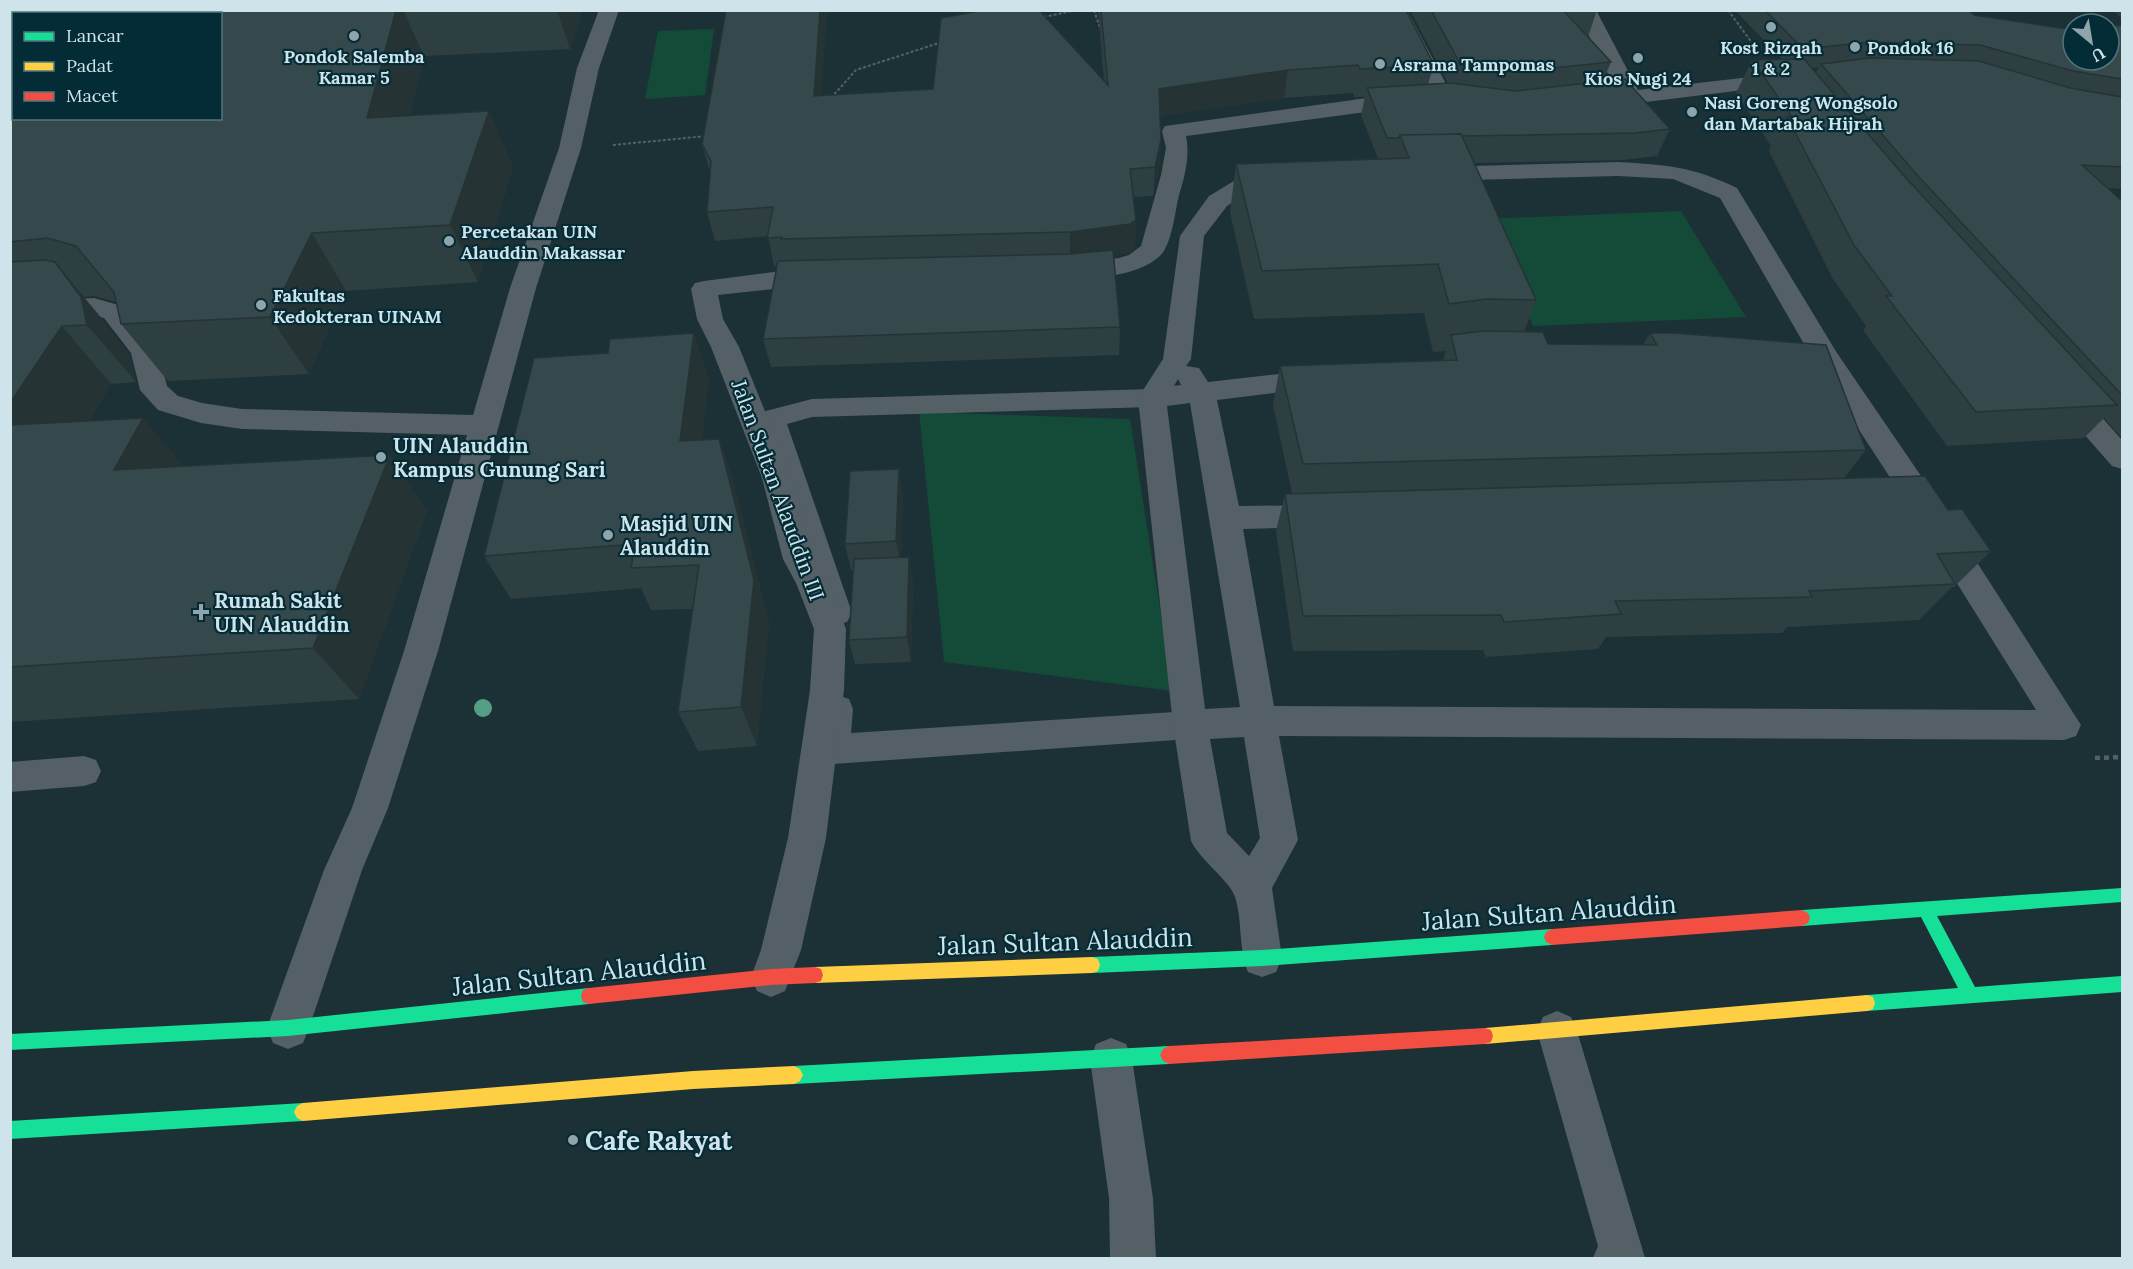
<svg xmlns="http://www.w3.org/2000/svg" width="2133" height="1269" font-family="Lora,serif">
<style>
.green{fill:#144b38}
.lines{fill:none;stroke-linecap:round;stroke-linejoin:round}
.path-far1{stroke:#566167;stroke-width:2;stroke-dasharray:3 2;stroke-linecap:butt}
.path{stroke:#566167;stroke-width:4.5;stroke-dasharray:5 4;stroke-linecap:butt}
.lane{fill:#555f66;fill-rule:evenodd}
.street{fill:#555f66;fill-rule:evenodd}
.fast{fill:#16e098;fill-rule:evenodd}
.slow{fill:#ffcf43;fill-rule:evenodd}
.jam{fill:#f24e42;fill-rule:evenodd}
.tree{fill:#559d84}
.wall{fill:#2e3f41;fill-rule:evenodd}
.shaded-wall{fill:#253335}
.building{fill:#35494c;stroke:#253335;stroke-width:1.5;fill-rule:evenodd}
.poi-dot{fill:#90a5ab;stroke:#032c37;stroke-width:2}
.labels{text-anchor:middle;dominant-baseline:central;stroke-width:4.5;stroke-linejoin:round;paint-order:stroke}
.far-poi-label{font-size:18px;font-weight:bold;fill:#cfe3ea;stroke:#032c37;text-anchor:start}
.poi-label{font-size:21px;font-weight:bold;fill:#cfe3ea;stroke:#032c37;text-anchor:start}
.street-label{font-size:21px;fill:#cfe3ea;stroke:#032c37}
.near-street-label{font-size:26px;fill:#cfe3ea;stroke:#032c37}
.near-poi-label{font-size:26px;font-weight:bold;fill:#cfe3ea;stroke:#032c37;text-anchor:start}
</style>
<rect width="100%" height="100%" fill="#1b3136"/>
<path class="green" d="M 714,29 L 705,95 L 645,99 L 658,31 Z
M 1681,211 L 1746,317 L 1533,326 L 1485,219 Z
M 919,412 L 1130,419 L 1173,691 L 944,662 Z"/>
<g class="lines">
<path class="path-far1" d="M 1094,10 L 1100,28
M 1728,10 L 1755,47
M 1039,18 L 1077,10
M 831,98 L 856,70 L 942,42
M 613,145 L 707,136"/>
<path class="path" d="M 2095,758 L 2122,757"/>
<path class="lane" d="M 1388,10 L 1407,10 L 1455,101 L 1451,105 L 1437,105 L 1433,101 Z
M 1152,389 L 1161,391 L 1165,398 L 1161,405 L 1152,407 L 812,417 L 787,424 L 852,613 L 847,622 L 836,625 L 825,622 L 758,419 L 762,412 L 812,399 Z
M 837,695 L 849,699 L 853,709 L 851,733 L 1190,711 L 1202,715 L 1207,725 L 1202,735 L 1190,739 L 833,764 L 821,759 C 813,742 817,716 825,699 Z
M 84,756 L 96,760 L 101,771 L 96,782 L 84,786 L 10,792 L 10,762 Z
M 1557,1011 L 1571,1017 L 1577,1031 L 1645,1258 L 1593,1258 L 1598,1246 L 1537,1031 L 1543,1017 Z"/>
<path class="street" d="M 599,10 L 619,10 L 599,68 L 581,148 L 536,288 L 438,651 L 388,808 L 362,870 L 309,1028 L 303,1043 L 288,1049 L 273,1043 L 267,1028 L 324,870 L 352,808 L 404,651 L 467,435 L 242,429 L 201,423 L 158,410 L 140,390 L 131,353 L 104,318 L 93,315 L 10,321 L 10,304 L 94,298 L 122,306 L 158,351 L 167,386 L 178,396 L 202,403 L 242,409 L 473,415 L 510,288 L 559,148 L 577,68 Z
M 1576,10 L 1596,10 L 1638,90 L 1784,73 L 1792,74 L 1795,79 L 1792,84 L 1784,85 L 1597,108 L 1589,106 L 1586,101 L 1589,96 L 1617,92 Z
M 1408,96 L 1416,98 L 1419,103 L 1416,108 L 1374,111 L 1186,136 C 1190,156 1185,176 1179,195 C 1175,212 1173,234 1165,249 C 1153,274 1086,283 1062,277 L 1058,271 L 1062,265 L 1071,263 L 1119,258 L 1129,255 L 1141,246 L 1161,175 L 1166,148 L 1162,131 L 1165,126 L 1374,97 Z
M 1618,162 C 1668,165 1691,166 1737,188 L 1837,353 L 1932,492 L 2081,725 L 2076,736 L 2064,740 L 1279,736 L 1298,840 L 1272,888 L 1282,958 L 1276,972 L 1262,977 L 1248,972 C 1238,948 1243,922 1235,897 C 1230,881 1201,861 1191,841 L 1173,725 L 1138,398 L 1163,359 L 1180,236 L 1209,196 L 1234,181 L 1274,171 L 1282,173 L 1286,178 L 1282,183 L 1250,191 L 1227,206 L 1204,236 L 1191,359 L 1186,366 L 1199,368 L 1208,382 L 1322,369 L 1332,371 L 1336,378 L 1332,385 L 1322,387 L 1217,400 L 1239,506 L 1323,505 L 1334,508 L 1338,516 L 1334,524 L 1323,527 L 1243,529 L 1274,706 L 2036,710 L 1910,508 L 1812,358 L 1720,198 L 1673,179 L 1618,176 L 1434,181 L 1426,179 L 1422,174 L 1426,169 L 1434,167 ZM 1178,379 L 1181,385 L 1174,386 ZM 1190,403 L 1240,707 L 1205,709 L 1167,406 ZM 1244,737 L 1260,838 L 1249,856 L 1227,833 L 1210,739 Z
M 797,269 L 827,271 L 831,277 L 827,283 L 718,295 L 723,319 L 739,347 L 792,478 L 814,558 L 828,582 L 846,629 L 844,690 L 826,838 L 801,950 L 785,991 L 771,997 L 757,991 L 751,977 L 761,950 L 788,838 L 810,690 L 814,629 L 796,583 L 783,559 L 762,478 L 711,347 L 697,319 L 691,289 L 695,283 L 704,281 Z
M 2064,383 L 2074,386 L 2122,440 L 2122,469 L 2112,466 L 2054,400 L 2050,393 L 2054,386 Z
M 1111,1038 L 1126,1044 L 1132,1059 L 1153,1198 L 1156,1258 L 1110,1258 L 1109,1198 L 1090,1059 L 1096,1044 Z"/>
<path class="fast" d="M 2122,888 L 2122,902 L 1937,916 L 1975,987 L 2122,976 L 2122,992 L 1867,1011 L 1861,1009 L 1859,1003 L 1861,997 L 1867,995 L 1958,988 L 1921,917 L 1802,926 L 1796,923 L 1794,918 L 1796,913 L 1802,910 Z
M 1552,929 L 1558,932 L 1560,937 L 1558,942 L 1552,945 L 1262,966 L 1092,973 L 1086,971 L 1084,965 L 1086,959 L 1092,957 L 1262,950 Z
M 589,988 L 595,990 L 597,996 L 595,1002 L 589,1004 L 288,1036 L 10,1050 L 10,1034 L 288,1020 Z
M 1169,1046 L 1175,1049 L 1178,1055 L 1175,1061 L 1169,1064 L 794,1084 L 788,1081 L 785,1075 L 788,1069 L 794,1066 Z
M 303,1103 L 309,1106 L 312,1112 L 309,1118 L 303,1121 L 10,1139 L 10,1121 Z"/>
<path class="slow" d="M 1092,957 L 1098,959 L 1100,965 L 1098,971 L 1092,973 L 815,983 L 809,981 L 807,975 L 809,969 L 815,967 Z
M 1867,995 L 1873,997 L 1875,1003 L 1873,1009 L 1867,1011 L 1485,1044 L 1479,1042 L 1477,1036 L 1479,1030 L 1485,1028 Z
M 794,1066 L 800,1069 L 803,1075 L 800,1081 L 794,1084 L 693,1089 L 303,1121 L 297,1118 L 294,1112 L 297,1106 L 303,1103 L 693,1071 Z"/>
<path class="jam" d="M 1802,910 L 1808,913 L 1810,918 L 1808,923 L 1802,926 L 1552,945 L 1546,942 L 1544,937 L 1546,932 L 1552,929 Z
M 815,967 L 821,969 L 823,975 L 821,981 L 815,983 L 771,985 L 589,1004 L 583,1002 L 581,996 L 583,990 L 589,988 L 771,969 Z
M 1485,1028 L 1491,1030 L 1493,1036 L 1491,1042 L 1485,1044 L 1169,1064 L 1163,1061 L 1160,1055 L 1163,1049 L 1169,1046 Z"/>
</g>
<circle class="tree" cx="483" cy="708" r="9"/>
<path class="wall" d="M 10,10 L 583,10 L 570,49 L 424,56 L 410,116 L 489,111 L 513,168 L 478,282 L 346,291 L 309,374 L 168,381 L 121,324 L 116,302 L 94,296 L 83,297 L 129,354 L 136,382 L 111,384 L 89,421 L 185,466 L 427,511 L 359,699 L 10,722 Z
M 726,10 L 827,10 L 821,95 L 1104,81 L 1098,10 L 1406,10 L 1434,65 L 1428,84 L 1448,83 L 1410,10 L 1597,10 L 1588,37 L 1611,62 L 1603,81 L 1670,129 L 1657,156 L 1623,160 L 1474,163 L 1536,300 L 1524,332 L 1548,344 L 1643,345 L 1650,333 L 1866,450 L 1844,478 L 1948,510 L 1991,551 L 1954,587 L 1952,587 L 1919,620 L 1787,627 L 1782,633 L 1606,637 L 1598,649 L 1486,657 L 1483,650 L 1293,651 L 1276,531 L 1285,494 L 1292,493 L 1273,405 L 1280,366 L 1443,360 L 1446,351 L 1433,352 L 1424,313 L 1254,319 L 1230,212 L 1236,164 L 1378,159 L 1361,115 L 1365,97 L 1354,97 L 1353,93 L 1284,98 L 1160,116 L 1161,140 L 1159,169 L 1153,196 L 1134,197 L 1136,220 L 1135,248 L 1128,253 L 1113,255 L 1120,327 L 1119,355 L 771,367 L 763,339 L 777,266 L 774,266 L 768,236 L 715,241 L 707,212 L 710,172 L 702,144 Z
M 1735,10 L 1969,10 L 1974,15 L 2109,60 L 2109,26 L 2122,26 L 2122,189 L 2109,188 L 2122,201 L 2122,436 L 2120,436 L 2104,418 L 2084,438 L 1947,446 L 1863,330 L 1866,326 L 1833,279 L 1769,151 L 1771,146 L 1736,93 L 1752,60 L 1782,59 ZM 1819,67 L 1816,72 L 1812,68 Z
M 2113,10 L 2122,10 L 2122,19 Z
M 694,333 L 709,379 L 702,440 L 719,439 L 734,484 L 769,622 L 757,746 L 698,751 L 678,712 L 693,609 L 651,610 L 641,588 L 511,599 L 484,556 L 608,353 Z
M 899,469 L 903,496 L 901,557 L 909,557 L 913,583 L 911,662 L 855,664 L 849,640 L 853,570 L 851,570 L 845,544 Z"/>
<path class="shaded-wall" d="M 396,10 L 403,10 L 424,56 L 396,175 L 367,118 Z
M 557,10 L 583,10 L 570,49 Z
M 820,10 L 827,10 L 819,124 L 814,96 Z
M 1288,70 L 1284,98 L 1157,117 L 1159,89 Z
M 489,111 L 513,168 L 478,282 L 450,225 Z
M 1161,140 L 1159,169 L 1153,196 L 1155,167 Z
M 1136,220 L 1135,248 L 1128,253 L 1070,261 L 1070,232 Z
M 312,233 L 346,291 L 309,374 L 270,317 Z
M 55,262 L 103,320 L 129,354 L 136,382 L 87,325 Z
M 62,326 L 111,384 L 53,481 L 10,440 L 10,403 Z
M 694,333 L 709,379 L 697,486 L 680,441 Z
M 143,418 L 192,475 L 114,470 Z
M 719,439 L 734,484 L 769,622 L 757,746 L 741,707 Z
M 390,455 L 427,511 L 359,699 L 313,648 Z
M 899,469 L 903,496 L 901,567 L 896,541 Z
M 909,557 L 913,583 L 911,662 L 907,637 Z"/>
<path class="building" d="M 10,10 L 396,10 L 367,118 L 489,111 L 450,225 L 312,233 L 270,317 L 121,324 L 114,292 L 76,246 L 47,238 L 10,242 ZM 14,14 L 220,14 L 220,118 L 14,118 Z
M 726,10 L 820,10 L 814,96 L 933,89 L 941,18 L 984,10 L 1039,10 L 1108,85 L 1101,10 L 1406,10 L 1434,65 L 1360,69 L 1358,65 L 1288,70 L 1159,89 L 1161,140 L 1155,167 L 1130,169 L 1136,220 L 1130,224 L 1070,232 L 781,239 L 782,237 L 767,238 L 773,207 L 707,212 L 711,161 L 702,144 Z
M 1431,10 L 1563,10 L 1611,62 L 1515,72 L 1461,65 Z
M 1765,10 L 1969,10 L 1974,15 L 2073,30 L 2073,60 L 2109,60 L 2109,35 L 2116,36 L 2109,25 L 2122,26 L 2122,79 L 2073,71 L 1980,45 L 1870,42 L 1803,49 Z
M 1870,58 L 1979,61 L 2070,88 L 2122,97 L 2122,167 L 2082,165 L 2122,201 L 2122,395 L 1919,177 L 1821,64 Z
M 1804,59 L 1905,177 L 2117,405 L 1976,412 L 1886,296 L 1892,296 L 1854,245 L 1787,117 L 1792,117 L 1752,60 Z
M 1625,79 L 1670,129 L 1635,133 L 1462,136 L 1461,134 L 1400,135 L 1399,138 L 1387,138 L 1367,88 L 1451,83 L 1515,91 Z
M 1461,134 L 1536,300 L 1486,299 L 1449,304 L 1438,264 L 1262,271 L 1236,164 L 1409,158 L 1400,135 Z
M 1113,250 L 1120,327 L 763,339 L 778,261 L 1070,254 Z
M 45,260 L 55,262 L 81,297 L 87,325 L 62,326 L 10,403 L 10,262 Z
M 1483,331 L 1543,332 L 1548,344 L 1657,345 L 1650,333 L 1674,333 L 1826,345 L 1866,450 L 1303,464 L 1280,366 L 1457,360 L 1451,335 Z
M 694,333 L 680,441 L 719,439 L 754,580 L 741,707 L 678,712 L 699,565 L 631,568 L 635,544 L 484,556 L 534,358 L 608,353 L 610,339 Z
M 143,418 L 114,470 L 390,455 L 313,648 L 10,667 L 10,425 Z
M 899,469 L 896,541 L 845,544 L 850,471 Z
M 1925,476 L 1948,510 L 1962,509 L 1991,551 L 1937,554 L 1955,584 L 1809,591 L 1812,597 L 1615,601 L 1621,614 L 1504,622 L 1501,615 L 1303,616 L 1285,494 Z
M 909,557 L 907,637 L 849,640 L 854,559 Z"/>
<g class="poi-dot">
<circle cx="1771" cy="27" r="6"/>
<circle cx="354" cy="36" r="6"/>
<circle cx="1855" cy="47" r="6"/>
<circle cx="1638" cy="58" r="6"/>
<circle cx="1380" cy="64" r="6"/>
<circle cx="1692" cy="112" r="6"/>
<circle cx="449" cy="241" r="6"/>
<circle cx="261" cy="305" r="6"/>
<circle cx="381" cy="457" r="6"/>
<circle cx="608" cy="535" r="6"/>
<path d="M198 603h6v6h6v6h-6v6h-6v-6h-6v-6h6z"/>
<circle cx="573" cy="1140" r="6"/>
</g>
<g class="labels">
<g class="far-poi-label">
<text x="1771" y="47" text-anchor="middle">Kost Rizqah<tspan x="1771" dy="21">1 &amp; 2</tspan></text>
<text x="1867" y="47">Pondok 16</text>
<text x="354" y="56" text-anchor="middle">Pondok Salemba<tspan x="354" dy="21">Kamar 5</tspan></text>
<text x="1392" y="64">Asrama Tampomas</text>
<text x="1638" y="78" text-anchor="middle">Kios Nugi 24</text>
<text x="1704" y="102">Nasi Goreng Wongsolo<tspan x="1704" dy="21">dan Martabak Hijrah</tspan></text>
<text x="461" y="231">Percetakan UIN<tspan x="461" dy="21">Alauddin Makassar</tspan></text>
<text x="273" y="295">Fakultas<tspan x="273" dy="21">Kedokteran UINAM</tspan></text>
</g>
<g class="poi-label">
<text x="393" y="445">UIN Alauddin<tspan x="393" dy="24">Kampus Gunung Sari</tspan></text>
<text x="620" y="523">Masjid UIN<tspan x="620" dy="24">Alauddin</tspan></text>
<text x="214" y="600">Rumah Sakit<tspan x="214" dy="24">UIN Alauddin</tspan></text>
</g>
<g class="street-label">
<text transform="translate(778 490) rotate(70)">Jalan Sultan Alauddin III</text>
</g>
<g class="near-street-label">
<text transform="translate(1549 912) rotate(-4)">Jalan Sultan Alauddin</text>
<text transform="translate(1065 941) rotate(-2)">Jalan Sultan Alauddin</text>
<text transform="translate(579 973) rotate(-6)">Jalan Sultan Alauddin</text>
</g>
<g class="near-poi-label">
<text x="585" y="1140">Cafe Rakyat</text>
</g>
</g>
<rect width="2133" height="1269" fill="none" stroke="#cfe3ea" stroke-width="24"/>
<rect x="12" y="12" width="210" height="108" fill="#032c37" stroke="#55757f" stroke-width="1.5"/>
<rect x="24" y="32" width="30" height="9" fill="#16e098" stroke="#55757f" stroke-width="1.5"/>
<text x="66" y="42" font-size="18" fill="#cfe3ea">Lancar</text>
<rect x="24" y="62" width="30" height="9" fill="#ffcf43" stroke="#55757f" stroke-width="1.5"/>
<text x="66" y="72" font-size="18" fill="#cfe3ea">Padat</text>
<rect x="24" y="92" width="30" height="9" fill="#f24e42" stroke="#55757f" stroke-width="1.5"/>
<text x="66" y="102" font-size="18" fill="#cfe3ea">Macet</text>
<g transform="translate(2091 42) rotate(150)"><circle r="28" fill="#032c37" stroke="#55757f" stroke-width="1.5"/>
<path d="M0-4.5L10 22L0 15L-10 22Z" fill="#90a5ab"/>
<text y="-9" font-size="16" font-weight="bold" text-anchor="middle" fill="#cfe3ea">U</text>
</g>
</svg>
